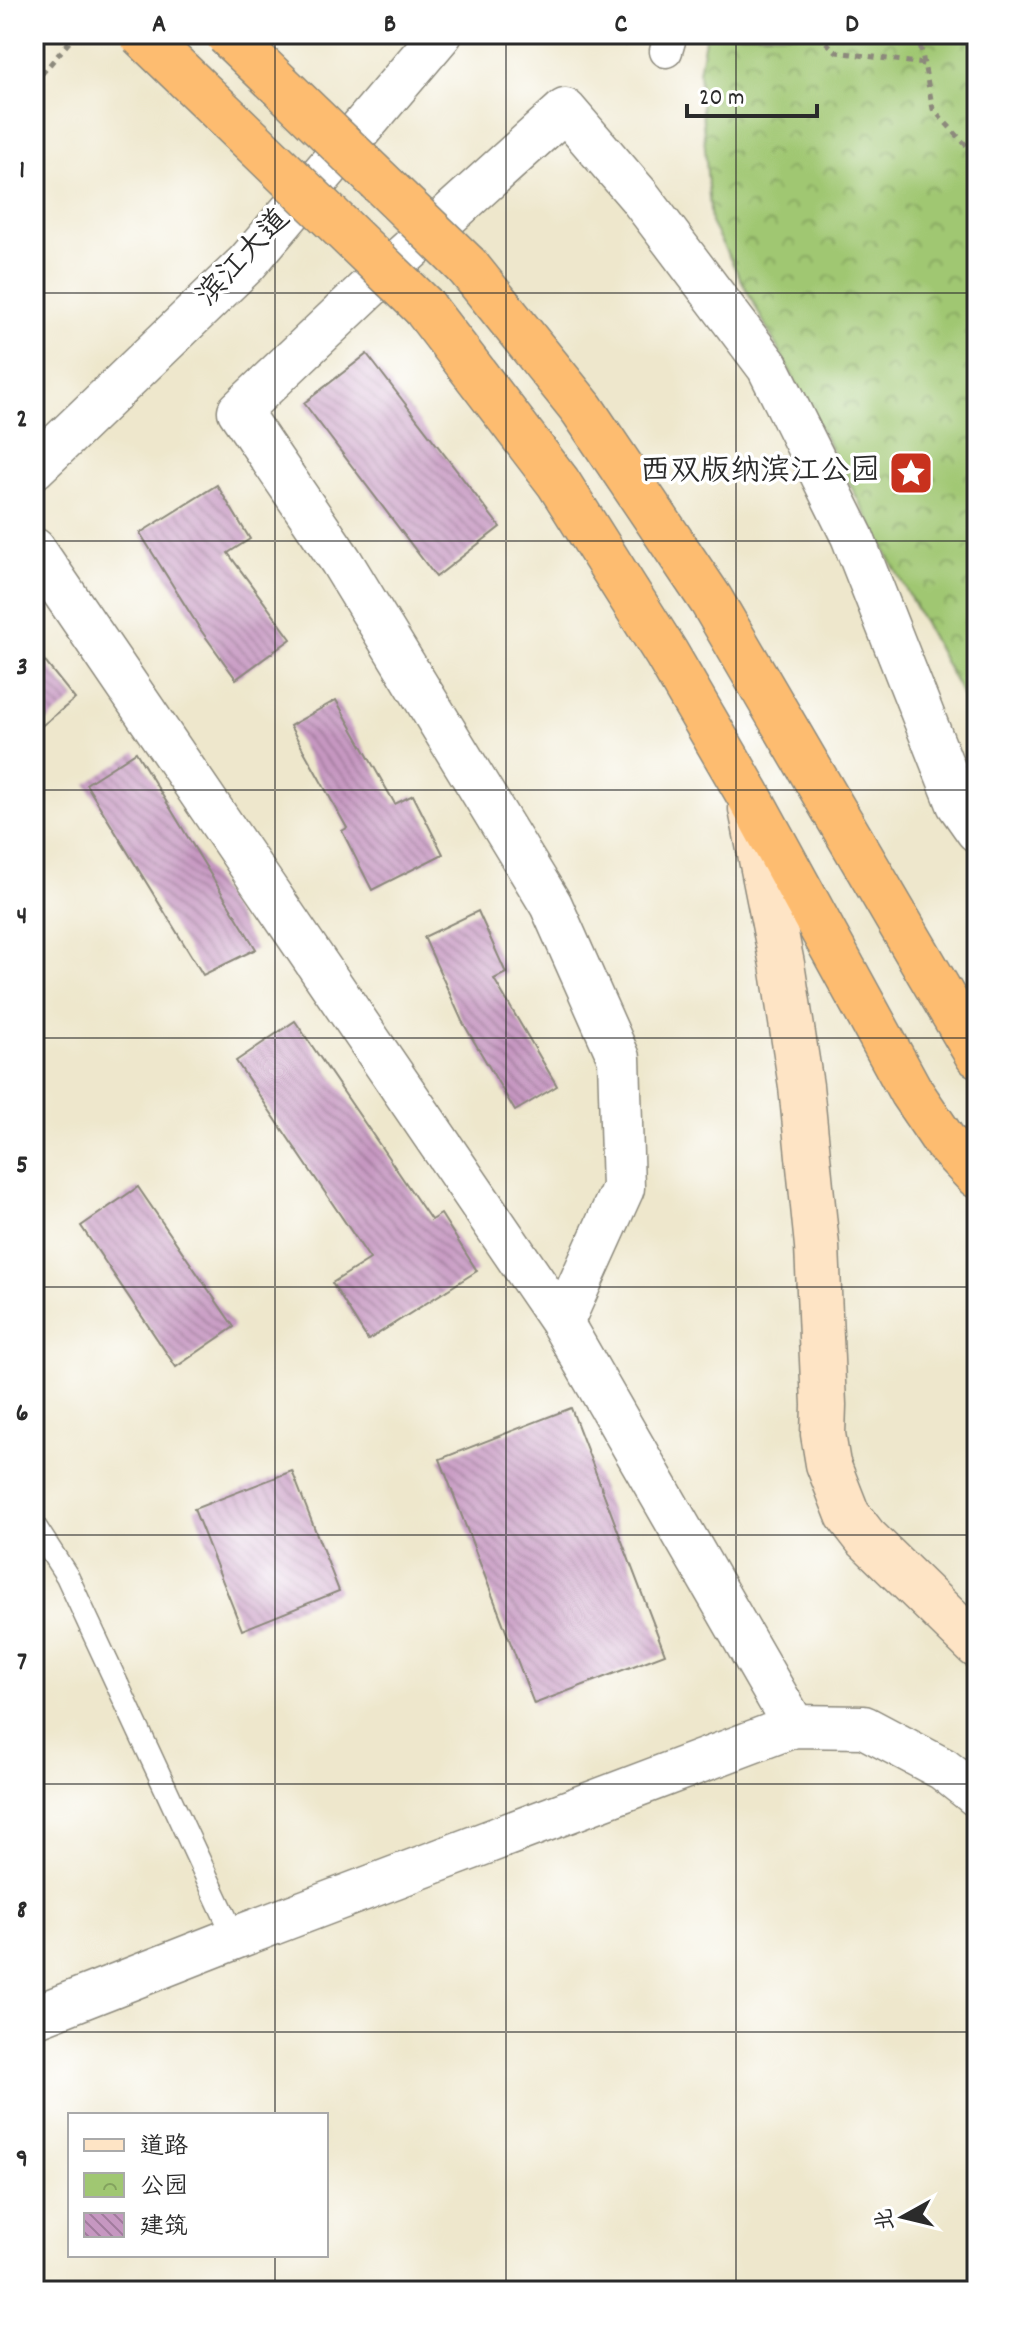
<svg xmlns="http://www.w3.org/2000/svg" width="1011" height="2325" font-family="Dekko,'LXGW WenKai TC',sans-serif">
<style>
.park{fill:url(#park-crowns);stroke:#66794e;stroke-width:2}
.building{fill:url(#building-back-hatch)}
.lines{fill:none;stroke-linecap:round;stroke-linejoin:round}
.service-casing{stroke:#8c897c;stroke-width:25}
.pedestrian-casing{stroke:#8c897c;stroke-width:35}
.minor-casing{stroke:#8c897c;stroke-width:45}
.secondary-casing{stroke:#8c897c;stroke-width:47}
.trunk-casing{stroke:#8c897c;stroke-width:47}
.path{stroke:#8c897c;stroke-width:5;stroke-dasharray:6 6;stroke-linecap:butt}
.service{stroke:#fff;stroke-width:22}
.pedestrian{stroke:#fff;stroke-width:32}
.minor{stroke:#fff;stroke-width:42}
.secondary{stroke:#fee4c5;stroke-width:44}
.trunk{stroke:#fdbc6f;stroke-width:44}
.trunk-bridge-casing{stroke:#8c897c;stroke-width:47;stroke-linecap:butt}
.trunk-bridge{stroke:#fdbc6f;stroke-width:44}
.grid{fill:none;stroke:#2b2b2b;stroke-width:2;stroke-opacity:0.55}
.labels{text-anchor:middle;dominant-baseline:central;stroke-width:7;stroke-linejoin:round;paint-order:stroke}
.street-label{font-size:30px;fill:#2b2b2b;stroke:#fff}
.poi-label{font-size:30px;fill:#2b2b2b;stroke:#fff;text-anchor:end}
.neatline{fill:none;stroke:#2b2b2b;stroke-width:3}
.grid-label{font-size:26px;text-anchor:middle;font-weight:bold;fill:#2b2b2b}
</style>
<defs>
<pattern id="park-crowns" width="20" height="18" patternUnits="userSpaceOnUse" patternTransform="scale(2)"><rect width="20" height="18" fill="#a0c772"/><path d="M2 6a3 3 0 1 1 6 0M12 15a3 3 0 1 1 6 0" fill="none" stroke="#83a25e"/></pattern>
<pattern id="building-back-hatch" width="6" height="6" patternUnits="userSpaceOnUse" patternTransform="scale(2)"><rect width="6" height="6" fill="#c697c1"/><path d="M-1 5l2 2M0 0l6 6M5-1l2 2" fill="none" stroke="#a17b9d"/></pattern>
</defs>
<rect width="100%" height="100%" fill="#fff"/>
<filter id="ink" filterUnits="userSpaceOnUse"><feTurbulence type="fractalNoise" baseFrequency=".0125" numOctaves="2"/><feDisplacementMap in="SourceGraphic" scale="16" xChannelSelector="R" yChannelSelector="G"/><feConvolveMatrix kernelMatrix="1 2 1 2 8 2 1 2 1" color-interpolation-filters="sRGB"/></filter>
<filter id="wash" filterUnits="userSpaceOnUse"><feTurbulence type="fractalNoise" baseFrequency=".006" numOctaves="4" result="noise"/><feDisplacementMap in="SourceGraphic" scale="32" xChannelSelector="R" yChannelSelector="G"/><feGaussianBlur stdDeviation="1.8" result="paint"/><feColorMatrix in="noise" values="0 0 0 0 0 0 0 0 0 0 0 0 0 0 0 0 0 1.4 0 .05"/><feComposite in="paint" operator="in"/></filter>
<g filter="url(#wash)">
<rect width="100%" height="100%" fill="#eee7cc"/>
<path class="park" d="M 706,34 L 977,34 L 977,723 L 711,223 L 699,72 Z"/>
<g id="blocks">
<path class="building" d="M 367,354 L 500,527 L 436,577 L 304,403 Z
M 217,485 L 250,539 L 228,553 L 291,639 L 236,679 L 200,629 L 140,533 Z
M 34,648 L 75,699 L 34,732 Z
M 336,700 L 395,804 L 413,795 L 443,854 L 372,890 L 342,831 L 347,828 L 290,726 Z
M 136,752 L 256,949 L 203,975 L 86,784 Z
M 478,911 L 506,973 L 494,979 L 557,1086 L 515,1111 L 462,1021 L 424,937 Z
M 295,1021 L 431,1220 L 441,1214 L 477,1271 L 368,1340 L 332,1283 L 370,1259 L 236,1061 Z
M 138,1187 L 234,1327 L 176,1367 L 81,1226 Z
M 571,1408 L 665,1654 L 534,1704 L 440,1459 Z
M 292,1471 L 339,1591 L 242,1630 L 194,1509 Z"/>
</g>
</g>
<g filter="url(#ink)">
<use href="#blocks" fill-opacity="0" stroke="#8c897c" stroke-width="2"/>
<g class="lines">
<g class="service-casing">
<path id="service" d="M 34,1525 L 67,1576 L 235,1938"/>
</g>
<g class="pedestrian-casing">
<path id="pedestrian" d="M 666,51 L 671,34"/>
</g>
<g class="minor-casing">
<path id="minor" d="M 34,468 L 247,263 L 441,34
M 34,549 L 562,1323 L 794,1726 L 864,1727 L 943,1769 L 977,1796
M 562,1323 L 623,1188 L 619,1058 L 551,905 L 341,561 L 239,411 L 380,277 L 565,110 L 639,196 L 768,367 L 852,536 L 958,804 L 977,831
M 34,2017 L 235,1938 L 794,1726"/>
</g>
<g class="secondary-casing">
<path id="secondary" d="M 751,809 L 782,964 L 801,1086 L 817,1246 L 824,1405 L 823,1434 L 828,1464 L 848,1515 L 865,1537 L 977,1646"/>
</g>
<g class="trunk-casing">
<path id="trunk" d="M 467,266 L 582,409 L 711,600 L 977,1055
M 424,307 L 558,482 L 666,653 L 748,794 L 911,1092 L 945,1142 L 977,1176"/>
</g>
<path class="path" d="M 574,34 L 632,45
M 817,34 L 837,52 L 924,64
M 918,34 L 933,109 L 977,157
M 34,83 L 76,34"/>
<use href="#service" class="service"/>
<use href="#pedestrian" class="pedestrian"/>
<use href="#minor" class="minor"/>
<use href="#secondary" class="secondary"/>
<use href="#trunk" class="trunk"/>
<g class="trunk-bridge-casing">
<path id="trunk-bridge" d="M 141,34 L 424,307
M 227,34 L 467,266"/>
</g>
<use href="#trunk-bridge" class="trunk-bridge"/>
</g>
</g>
<path class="grid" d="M 275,34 L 275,2115M 506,34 L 506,2291M 736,34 L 736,2291M 34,293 L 977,293M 34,541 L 977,541M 34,790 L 977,790M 34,1038 L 977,1038M 34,1287 L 977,1287M 34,1535 L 977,1535M 34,1784 L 977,1784M 34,2032 L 977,2032M 275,2255 L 275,2291"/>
<defs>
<g id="sight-square" transform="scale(2.3)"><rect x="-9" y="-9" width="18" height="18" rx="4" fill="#c8321e" stroke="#fff"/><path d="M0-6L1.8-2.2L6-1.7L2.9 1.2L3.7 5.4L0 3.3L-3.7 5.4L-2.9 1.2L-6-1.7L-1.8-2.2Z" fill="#fff"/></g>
</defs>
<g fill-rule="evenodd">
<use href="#sight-square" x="911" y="473"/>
</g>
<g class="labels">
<g class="street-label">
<text transform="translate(245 259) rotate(-47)">滨江大道</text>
</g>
<g class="poi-label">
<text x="880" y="473">西双版纳滨江公园</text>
</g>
</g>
<rect width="1011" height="2325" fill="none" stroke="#fff" stroke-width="88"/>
<rect x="68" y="2113" width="260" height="144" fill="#ffffff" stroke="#aaaaaa" stroke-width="2"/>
<rect x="84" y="2139" width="40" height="12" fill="#fee4c5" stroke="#aaaaaa" stroke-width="2"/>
<text x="140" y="2153" font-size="24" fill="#2b2b2b">道路</text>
<rect x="84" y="2173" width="40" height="24" fill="url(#park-crowns)" stroke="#aaaaaa" stroke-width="2"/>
<text x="140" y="2193" font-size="24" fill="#2b2b2b">公园</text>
<rect x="84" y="2213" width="40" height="24" fill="url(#building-back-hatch)" stroke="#aaaaaa" stroke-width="2"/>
<text x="140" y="2233" font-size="24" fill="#2b2b2b">建筑</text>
<g transform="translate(903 2217) rotate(262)" stroke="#ffffff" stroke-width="6" paint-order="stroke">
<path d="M0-6L14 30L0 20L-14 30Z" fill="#2b2b2b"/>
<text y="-12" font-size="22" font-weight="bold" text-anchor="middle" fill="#2b2b2b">北</text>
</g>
<path d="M687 104v12h130v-12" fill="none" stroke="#2b2b2b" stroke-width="4"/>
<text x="699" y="104" font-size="24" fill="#2b2b2b" stroke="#ffffff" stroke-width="6" paint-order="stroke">20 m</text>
<rect x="44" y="44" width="923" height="2237" class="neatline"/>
<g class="grid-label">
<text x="159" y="31">A</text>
<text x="390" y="31">B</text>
<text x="621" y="31">C</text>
<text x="852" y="31">D</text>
<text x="22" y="177">1</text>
<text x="22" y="426">2</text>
<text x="22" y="674">3</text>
<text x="22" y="923">4</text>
<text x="22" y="1172">5</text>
<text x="22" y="1420">6</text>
<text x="22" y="1669">7</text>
<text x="22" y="1917">8</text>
<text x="22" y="2166">9</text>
</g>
</svg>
